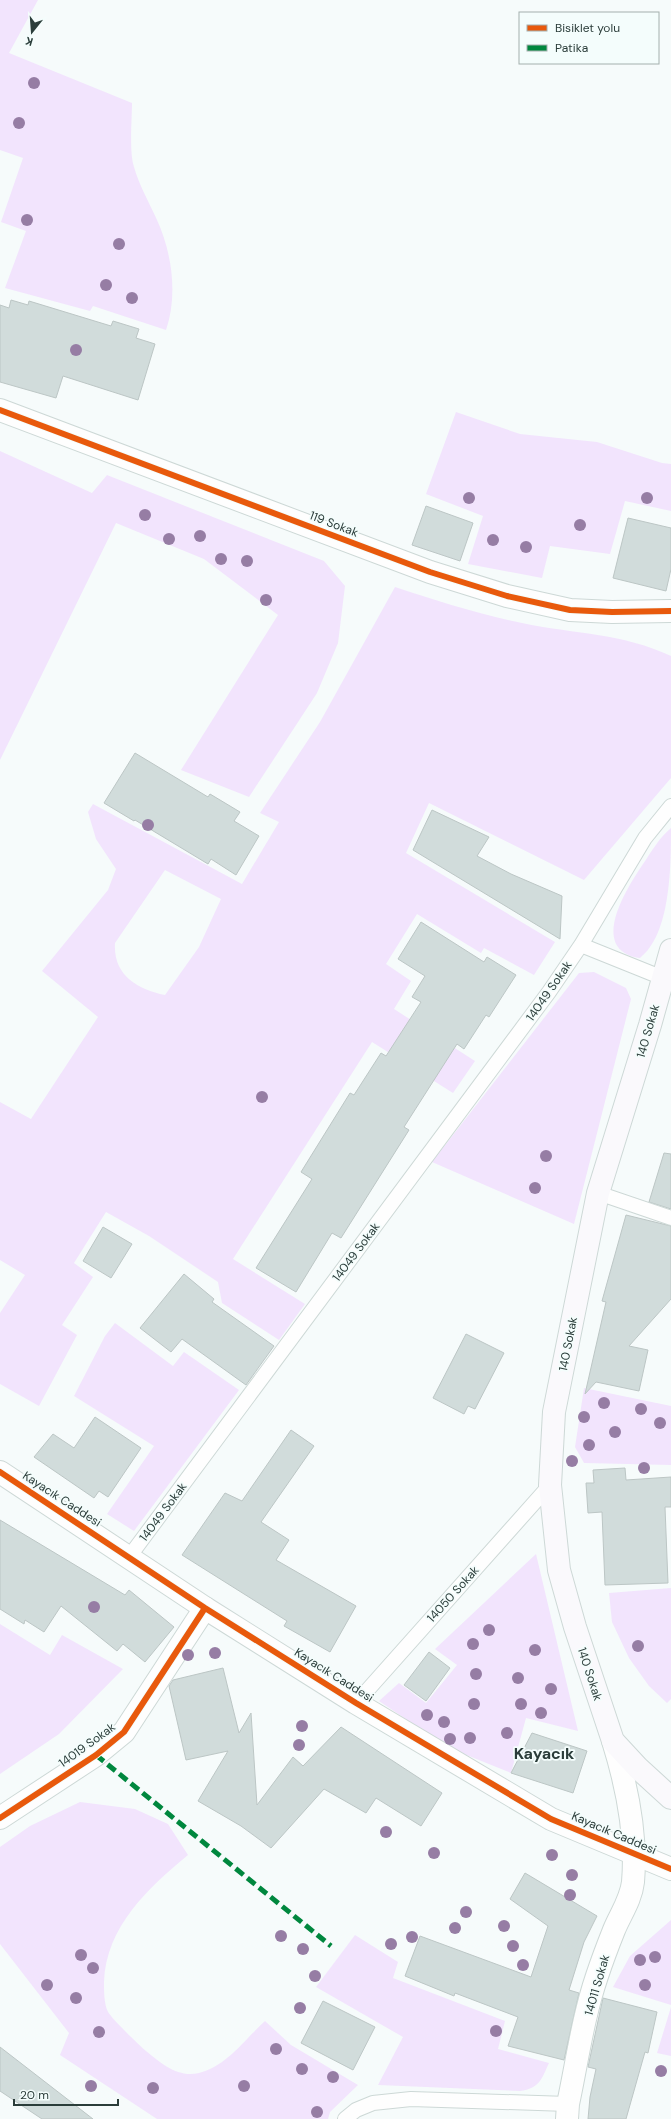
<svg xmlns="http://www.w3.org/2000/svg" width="671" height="2119" font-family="'DM Sans',sans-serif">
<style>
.green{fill:#f2e4fd;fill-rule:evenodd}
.building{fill:#d1dcdb;stroke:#bcc6c5}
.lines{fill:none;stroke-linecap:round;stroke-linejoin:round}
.service-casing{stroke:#cdd8d6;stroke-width:16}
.minor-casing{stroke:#cdd8d6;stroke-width:24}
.tertiary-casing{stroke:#cdd8d6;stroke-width:24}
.secondary-casing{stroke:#cdd8d6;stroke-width:24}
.service{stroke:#fefefe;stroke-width:14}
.minor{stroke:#fefefe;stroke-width:22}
.tertiary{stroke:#fefefe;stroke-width:22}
.secondary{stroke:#faf9fc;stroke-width:22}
.quiet{stroke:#00873e;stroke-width:5;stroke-dasharray:10 5;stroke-linecap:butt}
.cycleway-casing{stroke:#f4fdfc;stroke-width:8}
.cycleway{stroke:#e8590c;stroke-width:6}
.tree{fill:#967da4}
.labels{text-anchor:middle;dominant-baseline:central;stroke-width:3.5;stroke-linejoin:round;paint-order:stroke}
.street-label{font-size:12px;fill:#2b3d3a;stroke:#f4fdfc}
.district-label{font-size:16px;font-weight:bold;fill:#2b3d3a;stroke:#f4fdfc}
</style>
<rect width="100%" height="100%" fill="#f6fbfb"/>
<path class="green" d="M 0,0 L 38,0 L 9,53 L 132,103 C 132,120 129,151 134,167 C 139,185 149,202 157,220 C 172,253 178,295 166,330 L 93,306 L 90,311 L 5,288 L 26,231 L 1,222 L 23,158 L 0,150 Z
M 456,412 L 520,434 L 597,442 L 662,463 L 671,464 L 671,511 L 625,501 L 610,554 L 550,546 L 542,578 L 468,564 L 483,516 L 426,494 Z
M 0,451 L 92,493 L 107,475 L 324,561 L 345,586 L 338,643 L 317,693 L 249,797 L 181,770 L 278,615 L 204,559 L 116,523 L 0,760 Z
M 395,587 C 437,601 479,614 522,623 C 574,634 622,633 671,656 L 671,778 L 584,880 L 429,803 L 406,853 L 555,942 L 534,975 L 484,948 L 481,953 L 417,914 L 386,964 L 411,981 L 394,1009 L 475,1061 L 453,1093 L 372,1042 L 233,1259 L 305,1304 L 279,1340 L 222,1303 L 218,1282 L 149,1236 L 106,1212 L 74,1263 L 93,1277 L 62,1325 L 77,1335 L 39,1406 L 0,1384 L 0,1313 L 25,1275 L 0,1260 L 0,1102 L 31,1119 L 98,1017 L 42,971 L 108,890 L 116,869 L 96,839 L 88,812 L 93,804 L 242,884 L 279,822 L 260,813 L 320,722 ZM 165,870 L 221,899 L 199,947 L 165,995 C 137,989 113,975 115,943 Z
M 671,828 C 671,866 671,934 640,958 C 587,950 627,888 643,864 C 652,851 659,838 671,828 Z
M 594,972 L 626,988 L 631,999 L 574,1224 L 432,1162 L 579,973 Z
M 115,1323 L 173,1366 L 184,1352 L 239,1390 L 134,1531 L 107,1514 L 154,1446 L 74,1396 L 105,1336 Z
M 584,1388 L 671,1406 L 671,1465 L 584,1463 L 575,1447 Z
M 536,1554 L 578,1731 L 526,1718 L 511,1773 L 449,1748 L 379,1701 L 399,1683 L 426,1703 L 457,1665 L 435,1649 Z
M 671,1588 L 671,1699 L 667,1703 L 649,1686 L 629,1658 L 612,1622 L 609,1593 Z
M 0,1624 L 50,1655 L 62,1635 L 123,1669 L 59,1734 L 0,1774 Z
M 80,1802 L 135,1809 L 168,1824 L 188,1855 C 148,1888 106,1927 104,1982 C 104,1991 104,2004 108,2012 C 113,2020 138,2044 146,2051 C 162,2064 178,2078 199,2073 C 227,2066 245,2039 265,2021 L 291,2045 L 358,2085 L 330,2112 L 328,2119 L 157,2119 L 60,2055 L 69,2033 L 0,1944 L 0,1847 L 30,1826 Z
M 671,1920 L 671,2005 L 613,1987 L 630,1956 Z
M 355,1935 L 398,1962 L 393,1978 L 505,2021 L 498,2049 L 549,2063 C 541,2080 540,2088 520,2091 L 378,2085 L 403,2037 L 316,1987 Z
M 671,2007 L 671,2056 L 657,2053 Z"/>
<path class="building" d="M 11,300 L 28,305 L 29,301 L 111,326 L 113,321 L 139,329 L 136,338 L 155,344 L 138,400 L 63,376 L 56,398 L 0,382 L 0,305 L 9,308 Z
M 426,506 L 473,523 L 460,561 L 412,545 Z
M 628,518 L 671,528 L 671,569 L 666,591 L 613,578 Z
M 135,753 L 208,797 L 210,794 L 240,812 L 234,821 L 259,836 L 236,875 L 211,859 L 208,864 L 135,820 L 134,821 L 104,803 Z
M 432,810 L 489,837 L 477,856 L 511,874 L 562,896 L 560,939 L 413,850 Z
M 421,922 L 484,962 L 487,957 L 516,975 L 489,1017 L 486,1015 L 464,1049 L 457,1044 L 404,1127 L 409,1130 L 341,1238 L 332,1233 L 296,1292 L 256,1268 L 312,1179 L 301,1172 L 350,1093 L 354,1095 L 381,1053 L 386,1056 L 421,1002 L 412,997 L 425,976 L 398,959 Z
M 664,1153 L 671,1154 L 671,1209 L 649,1202 Z
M 626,1215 L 671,1226 L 671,1299 L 629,1346 L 648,1350 L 639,1391 L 596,1382 L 585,1394 L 606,1302 L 602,1301 Z
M 103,1227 L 132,1244 L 111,1278 L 83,1261 Z
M 184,1274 L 214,1299 L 212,1302 L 274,1346 L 246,1385 L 182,1339 L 171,1352 L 140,1328 Z
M 466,1334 L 504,1353 L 475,1409 L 468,1406 L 464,1414 L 433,1398 Z
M 95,1417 L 141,1448 L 108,1497 L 99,1491 L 94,1498 L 34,1457 L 53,1434 L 74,1448 Z
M 291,1430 L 314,1446 L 261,1522 L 289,1540 L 276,1560 L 356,1606 L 330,1652 L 284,1626 L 287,1621 L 182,1555 L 225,1493 L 242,1501 Z
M 625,1468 L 626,1480 L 671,1477 L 671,1507 L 665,1507 L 668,1583 L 605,1585 L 602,1512 L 588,1513 L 586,1483 L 594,1483 L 593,1470 Z
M 0,1520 L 125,1595 L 129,1590 L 174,1627 L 145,1662 L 123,1644 L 117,1651 L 61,1606 L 44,1632 L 25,1620 L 24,1624 L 0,1609 Z
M 429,1652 L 450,1668 L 426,1701 L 404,1685 Z
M 223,1668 L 239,1733 L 251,1713 L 257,1805 L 293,1757 L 303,1766 L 341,1727 L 442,1793 L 421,1826 L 376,1798 L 366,1813 L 324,1789 L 271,1848 L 241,1826 L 198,1801 L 228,1751 L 186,1760 L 169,1686 L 173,1680 Z
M 532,1733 L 587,1751 L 573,1793 L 511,1773 Z
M 525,1873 L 597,1916 L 584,1942 L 569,1990 L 579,1993 L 564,2060 L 508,2046 L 518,2017 L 455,1993 L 454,1996 L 405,1976 L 420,1936 L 531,1977 L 548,1926 L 510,1899 Z
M 603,1998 L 657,2012 L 648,2053 L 645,2052 L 626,2119 L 588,2119 L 590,2097 L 596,2069 L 588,2067 Z
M 323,2001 L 375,2027 L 353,2070 L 301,2043 Z
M 0,2047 L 93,2119 L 42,2119 L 0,2091 Z"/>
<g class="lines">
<g class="service-casing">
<path id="service" d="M 581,945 L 663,978
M 598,1193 L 671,1218
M 129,1557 L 549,992 L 581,945 L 645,838 L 671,806
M 356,1703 L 550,1485
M 345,2119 L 356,2110 L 373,2103 L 411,2099 L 568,2104"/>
</g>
<g class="minor-casing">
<path id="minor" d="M 0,410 L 430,572 L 507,596 L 570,610 L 612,612 L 671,611
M 0,1818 L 96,1755 L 124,1732 L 205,1608
M 567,2119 L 568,2104 C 577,2062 583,2017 597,1976 C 602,1961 608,1945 614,1930 C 620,1915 631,1900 633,1882 C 637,1836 627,1786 613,1741"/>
</g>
<g class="tertiary-casing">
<path id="tertiary" d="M 0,1472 L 205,1608 L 356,1703 L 551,1819 L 671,1869"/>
</g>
<g class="secondary-casing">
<path id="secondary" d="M 671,950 L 650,1025 L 598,1193 L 554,1412 L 550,1485 L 559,1570 L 575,1627 L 613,1741 L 638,1768 L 671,1798"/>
</g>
<use href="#service" class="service"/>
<use href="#minor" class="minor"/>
<use href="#tertiary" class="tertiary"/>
<use href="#secondary" class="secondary"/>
<path class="quiet" d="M 96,1755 L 331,1946"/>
<g class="cycleway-casing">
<path id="cycleway" d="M 0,410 L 430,572 L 507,596 L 570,610 L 612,612 L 671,611
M 0,1472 L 205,1608 L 356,1703 L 551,1819 L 671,1869
M 0,1818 L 96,1755 L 124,1732 L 205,1608"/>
</g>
<use href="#cycleway" class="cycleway"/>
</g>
<g class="tree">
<circle cx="34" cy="83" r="6"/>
<circle cx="19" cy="123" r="6"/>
<circle cx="27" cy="220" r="6"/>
<circle cx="119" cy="244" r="6"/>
<circle cx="106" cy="285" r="6"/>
<circle cx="132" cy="298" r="6"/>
<circle cx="76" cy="350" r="6"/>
<circle cx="469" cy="498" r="6"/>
<circle cx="647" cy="498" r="6"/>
<circle cx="145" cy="515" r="6"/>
<circle cx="580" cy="525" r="6"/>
<circle cx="200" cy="536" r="6"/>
<circle cx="169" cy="539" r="6"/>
<circle cx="493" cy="540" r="6"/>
<circle cx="526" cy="547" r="6"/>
<circle cx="221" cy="559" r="6"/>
<circle cx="247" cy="561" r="6"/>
<circle cx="266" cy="600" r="6"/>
<circle cx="148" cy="825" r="6"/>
<circle cx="262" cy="1097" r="6"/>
<circle cx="546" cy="1156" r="6"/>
<circle cx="535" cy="1188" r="6"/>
<circle cx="604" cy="1403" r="6"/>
<circle cx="641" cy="1409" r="6"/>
<circle cx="584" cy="1417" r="6"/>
<circle cx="660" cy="1423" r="6"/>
<circle cx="615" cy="1432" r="6"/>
<circle cx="589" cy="1445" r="6"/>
<circle cx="572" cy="1461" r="6"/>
<circle cx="644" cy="1468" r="6"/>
<circle cx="94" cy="1607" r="6"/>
<circle cx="489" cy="1630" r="6"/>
<circle cx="473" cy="1644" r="6"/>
<circle cx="638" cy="1646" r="6"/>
<circle cx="535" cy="1650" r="6"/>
<circle cx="215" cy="1653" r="6"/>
<circle cx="188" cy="1655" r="6"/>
<circle cx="476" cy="1674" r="6"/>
<circle cx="518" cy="1678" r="6"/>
<circle cx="551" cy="1689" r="6"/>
<circle cx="474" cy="1704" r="6"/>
<circle cx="521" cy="1704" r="6"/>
<circle cx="541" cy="1713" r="6"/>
<circle cx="427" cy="1715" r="6"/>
<circle cx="444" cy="1722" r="6"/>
<circle cx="302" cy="1726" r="6"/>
<circle cx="507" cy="1733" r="6"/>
<circle cx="470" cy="1738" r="6"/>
<circle cx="450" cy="1739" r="6"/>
<circle cx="299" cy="1745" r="6"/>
<circle cx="386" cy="1832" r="6"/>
<circle cx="434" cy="1853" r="6"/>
<circle cx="552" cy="1855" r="6"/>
<circle cx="572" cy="1875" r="6"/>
<circle cx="570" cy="1895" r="6"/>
<circle cx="466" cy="1912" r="6"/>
<circle cx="504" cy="1926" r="6"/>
<circle cx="455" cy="1928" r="6"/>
<circle cx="281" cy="1936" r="6"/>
<circle cx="412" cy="1937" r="6"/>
<circle cx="391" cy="1944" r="6"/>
<circle cx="513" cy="1946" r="6"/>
<circle cx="303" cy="1949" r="6"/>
<circle cx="81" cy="1955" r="6"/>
<circle cx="655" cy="1957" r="6"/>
<circle cx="640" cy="1960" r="6"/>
<circle cx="523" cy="1965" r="6"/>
<circle cx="93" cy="1968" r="6"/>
<circle cx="315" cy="1976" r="6"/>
<circle cx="47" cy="1985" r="6"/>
<circle cx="645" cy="1985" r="6"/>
<circle cx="76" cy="1998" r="6"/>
<circle cx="300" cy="2008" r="6"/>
<circle cx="496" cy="2031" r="6"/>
<circle cx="99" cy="2032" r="6"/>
<circle cx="276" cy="2049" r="6"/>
<circle cx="302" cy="2069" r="6"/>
<circle cx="661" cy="2071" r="6"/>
<circle cx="333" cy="2077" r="6"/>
<circle cx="91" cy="2086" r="6"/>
<circle cx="244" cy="2086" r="6"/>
<circle cx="153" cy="2088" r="6"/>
<circle cx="317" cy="2112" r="6"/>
</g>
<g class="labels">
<g class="street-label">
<text transform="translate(334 524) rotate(21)">119 Sokak</text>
<text transform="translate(549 991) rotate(-55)">14049 Sokak</text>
<text transform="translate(648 1031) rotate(-74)">140 Sokak</text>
<text transform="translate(356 1252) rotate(-53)">14049 Sokak</text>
<text transform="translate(568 1344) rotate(-79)">140 Sokak</text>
<text transform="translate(62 1499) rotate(33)">Kayacık Caddesi</text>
<text transform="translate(163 1512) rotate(-53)">14049 Sokak</text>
<text transform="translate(453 1594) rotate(-48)">14050 Sokak</text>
<text transform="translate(590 1674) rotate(72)">140 Sokak</text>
<text transform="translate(334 1675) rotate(32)">Kayacık Caddesi</text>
<text transform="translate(87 1745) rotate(-36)">14019 Sokak</text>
<text transform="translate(614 1833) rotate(23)">Kayacık Caddesi</text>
<text transform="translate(597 1985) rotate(-74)">14011 Sokak</text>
</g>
<g class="district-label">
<text x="544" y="1753">Kayacık</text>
</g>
</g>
<rect x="519" y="12" width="140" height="52" fill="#f4fdfc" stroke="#a4b0ae"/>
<rect x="527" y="25" width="20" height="6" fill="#e8590c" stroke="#a4b0ae"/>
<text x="555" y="32" font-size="12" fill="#2b3d3a">Bisiklet yolu</text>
<rect x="527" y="45" width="20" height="6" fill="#00873e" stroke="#a4b0ae"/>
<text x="555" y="52" font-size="12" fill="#2b3d3a">Patika</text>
<g transform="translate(32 32) rotate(197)" stroke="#f4fdfc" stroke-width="3" paint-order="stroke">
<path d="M0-3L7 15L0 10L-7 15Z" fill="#2b3d3a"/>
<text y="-6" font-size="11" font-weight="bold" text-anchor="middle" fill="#2b3d3a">K</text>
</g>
<path d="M14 2099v6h104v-6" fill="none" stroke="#2b3d3a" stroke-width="2"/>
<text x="20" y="2099" font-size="12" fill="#2b3d3a" stroke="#f4fdfc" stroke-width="3" paint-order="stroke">20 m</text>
</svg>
